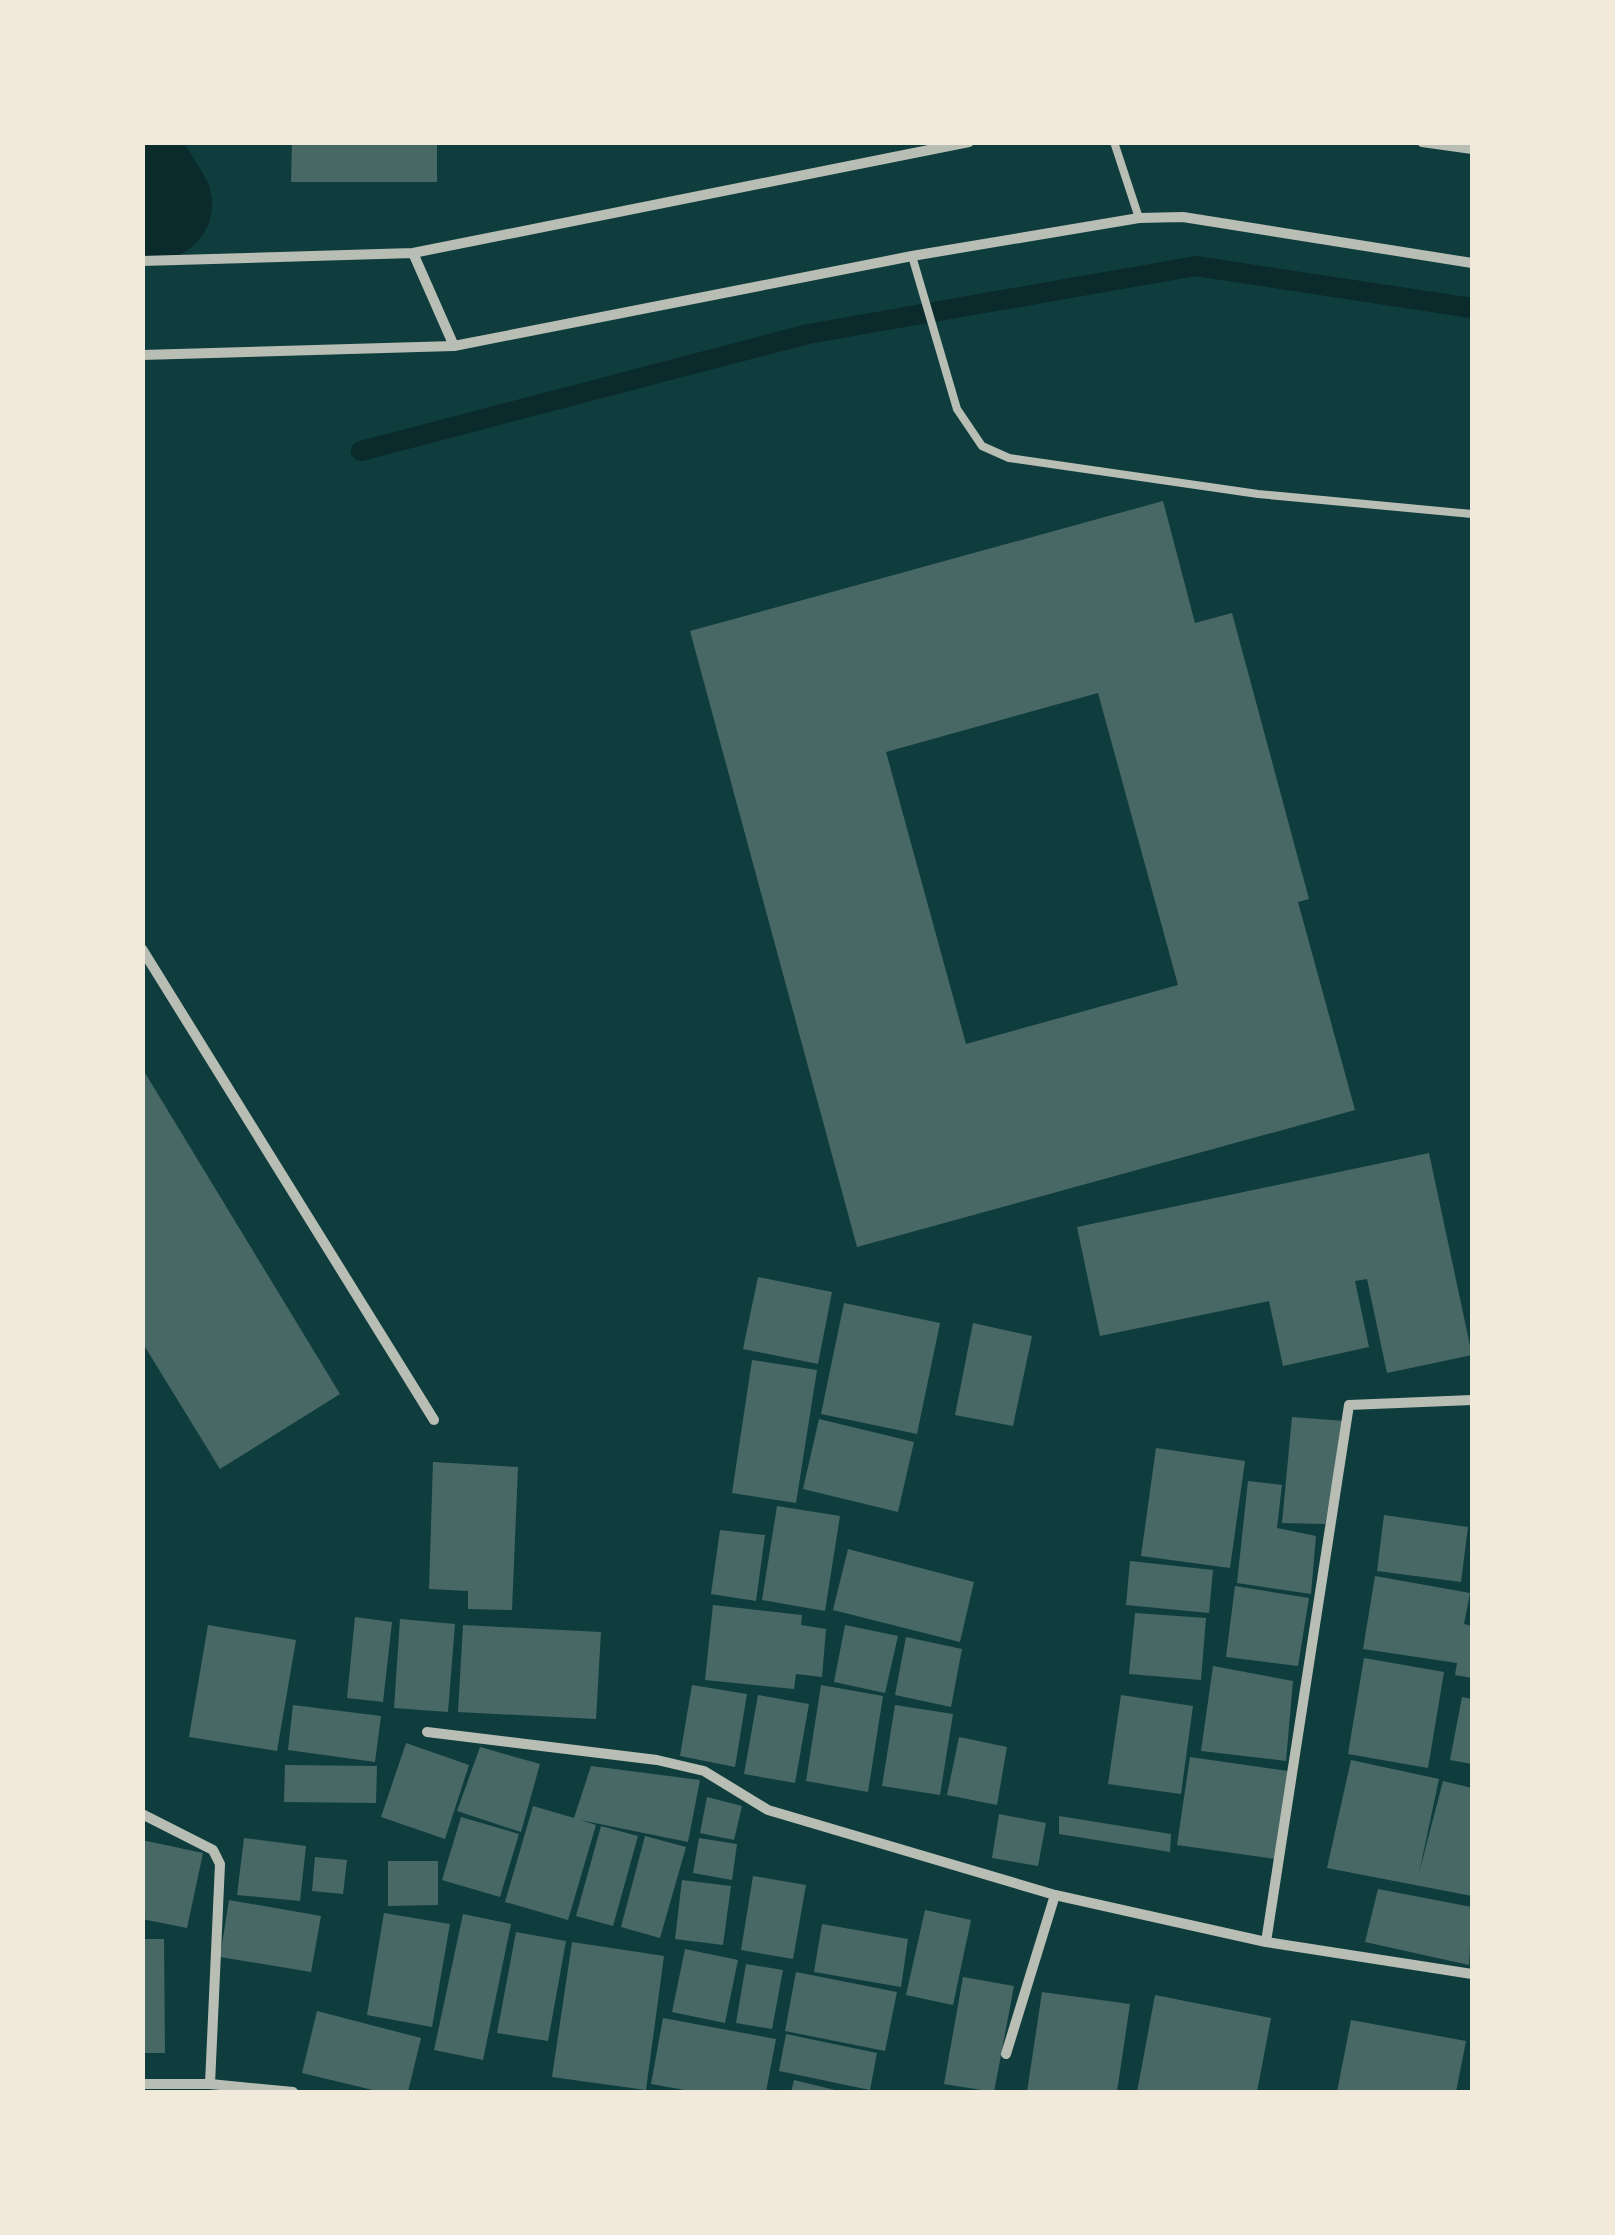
<svg xmlns="http://www.w3.org/2000/svg" width="1615" height="2235" font-family="'PT Sans',sans-serif">
<style>
.lines{fill:none;stroke-linecap:round;stroke-linejoin:round}
.stream{stroke:#0a2a2b;stroke-width:20}
.river{stroke:#0a2a2b;stroke-width:112}
.building{fill:#486865;fill-rule:evenodd}
.service{stroke:#b8beb3;stroke-width:8}
.minor{stroke:#b8beb3;stroke-width:10}
</style>
<rect width="100%" height="100%" fill="#0f3d3e"/>
<g class="lines">
<path class="stream" d="M 361,451 L 808,334 L 1196,266 L 1472,308"/>
<path class="river" d="M 142,181 L 156,204"/>
</g>
<path class="building" d="M 292,142 L 437,142 L 437,182 L 291,182 Z
M 1163,501 L 1195,623 L 1232,613 L 1309,899 L 1298,902 L 1355,1110 L 857,1247 L 690,631 ZM 1098,693 L 1178,985 L 966,1044 L 886,752 Z
M 142,1068 L 340,1394 L 220,1469 L 142,1342 Z
M 1429,1153 L 1472,1355 L 1387,1373 L 1367,1279 L 1355,1281 L 1369,1347 L 1283,1366 L 1269,1301 L 1100,1336 L 1077,1227 Z
M 758,1277 L 832,1292 L 818,1364 L 743,1349 Z
M 844,1303 L 940,1323 L 917,1434 L 821,1414 Z
M 973,1323 L 1032,1336 L 1013,1426 L 955,1415 Z
M 752,1360 L 817,1370 L 796,1503 L 732,1493 Z
M 1292,1417 L 1344,1421 L 1325,1524 L 1282,1523 Z
M 819,1419 L 914,1442 L 898,1512 L 803,1489 Z
M 1156,1448 L 1245,1461 L 1230,1568 L 1141,1556 Z
M 433,1462 L 518,1467 L 512,1610 L 468,1609 L 468,1591 L 429,1589 Z
M 1248,1481 L 1282,1485 L 1277,1528 L 1316,1536 L 1311,1594 L 1237,1583 Z
M 777,1506 L 840,1516 L 825,1611 L 762,1600 Z
M 1384,1515 L 1468,1527 L 1461,1582 L 1377,1571 Z
M 720,1530 L 765,1535 L 756,1601 L 711,1594 Z
M 848,1549 L 974,1582 L 960,1642 L 833,1610 Z
M 1130,1561 L 1213,1570 L 1209,1613 L 1126,1605 Z
M 1375,1576 L 1470,1593 L 1464,1624 L 1472,1626 L 1472,1678 L 1455,1675 L 1457,1663 L 1363,1649 Z
M 1235,1586 L 1309,1598 L 1298,1666 L 1226,1657 Z
M 713,1605 L 802,1615 L 801,1625 L 826,1629 L 822,1677 L 796,1674 L 794,1689 L 705,1680 Z
M 1135,1613 L 1206,1618 L 1201,1680 L 1129,1674 Z
M 355,1617 L 392,1622 L 383,1702 L 347,1698 Z
M 400,1619 L 455,1624 L 448,1712 L 394,1708 Z
M 208,1625 L 296,1640 L 277,1751 L 189,1737 Z
M 463,1625 L 601,1632 L 596,1719 L 458,1712 Z
M 845,1625 L 898,1636 L 885,1693 L 834,1682 Z
M 906,1637 L 962,1649 L 951,1707 L 895,1695 Z
M 1364,1658 L 1444,1672 L 1428,1768 L 1348,1754 Z
M 1213,1666 L 1293,1681 L 1286,1761 L 1201,1751 Z
M 692,1685 L 747,1694 L 735,1767 L 680,1756 Z
M 821,1685 L 883,1696 L 868,1792 L 806,1781 Z
M 758,1695 L 809,1704 L 795,1783 L 744,1774 Z
M 1121,1695 L 1193,1706 L 1181,1794 L 1108,1784 Z
M 1462,1697 L 1472,1699 L 1472,1764 L 1450,1760 Z
M 293,1705 L 381,1716 L 375,1762 L 288,1750 Z
M 895,1705 L 953,1714 L 940,1795 L 882,1786 Z
M 959,1737 L 1007,1747 L 997,1805 L 947,1795 Z
M 406,1743 L 469,1765 L 445,1839 L 381,1817 Z
M 480,1747 L 540,1764 L 521,1832 L 457,1811 Z
M 1190,1757 L 1288,1771 L 1276,1859 L 1177,1845 Z
M 1351,1760 L 1439,1779 L 1419,1873 L 1443,1781 L 1472,1788 L 1472,1896 L 1327,1868 Z
M 285,1765 L 377,1766 L 376,1803 L 284,1802 Z
M 591,1766 L 700,1780 L 688,1842 L 580,1820 L 596,1825 L 568,1920 L 505,1902 L 533,1806 L 574,1818 Z
M 707,1797 L 742,1806 L 734,1840 L 700,1833 Z
M 999,1814 L 1046,1823 L 1038,1866 L 992,1858 Z
M 1059,1816 L 1171,1834 L 1170,1852 L 1059,1834 Z
M 461,1817 L 519,1834 L 500,1897 L 442,1880 Z
M 601,1826 L 638,1836 L 613,1926 L 576,1916 Z
M 645,1836 L 686,1847 L 660,1938 L 621,1927 Z
M 244,1838 L 306,1846 L 300,1901 L 237,1895 Z
M 699,1838 L 737,1844 L 732,1880 L 693,1873 Z
M 142,1840 L 203,1853 L 187,1928 L 142,1919 Z
M 315,1857 L 347,1860 L 343,1894 L 312,1891 Z
M 388,1861 L 438,1861 L 438,1905 L 388,1906 Z
M 753,1876 L 806,1885 L 793,1959 L 741,1950 Z
M 682,1880 L 731,1886 L 723,1945 L 675,1939 Z
M 1378,1889 L 1472,1907 L 1469,1965 L 1365,1942 Z
M 229,1900 L 321,1916 L 311,1972 L 220,1957 Z
M 925,1910 L 971,1920 L 953,2005 L 906,1995 Z
M 384,1913 L 450,1924 L 432,2027 L 367,2015 Z
M 463,1914 L 511,1924 L 483,2060 L 434,2050 Z
M 822,1924 L 908,1939 L 901,1987 L 814,1972 Z
M 516,1932 L 566,1941 L 548,2041 L 497,2033 Z
M 142,1939 L 164,1939 L 165,2053 L 142,2053 Z
M 572,1942 L 664,1956 L 646,2090 L 552,2077 Z
M 685,1949 L 738,1960 L 725,2023 L 672,2012 Z
M 746,1964 L 783,1970 L 772,2029 L 736,2023 Z
M 796,1972 L 897,1992 L 885,2051 L 785,2031 Z
M 963,1977 L 1014,1986 L 994,2092 L 944,2084 Z
M 1042,1992 L 1130,2004 L 1117,2092 L 1027,2092 Z
M 1155,1995 L 1271,2018 L 1257,2092 L 1137,2092 Z
M 317,2011 L 421,2038 L 408,2092 L 381,2092 L 302,2073 Z
M 663,2018 L 776,2039 L 766,2092 L 696,2092 L 651,2084 Z
M 1351,2020 L 1466,2041 L 1456,2092 L 1337,2092 Z
M 786,2034 L 877,2053 L 870,2090 L 779,2071 Z
M 794,2080 L 839,2091 L 839,2092 L 791,2092 Z"/>
<g class="lines">
<path class="service" d="M 1114,142 L 1139,218
M 912,256 L 957,409 L 982,446 L 1009,458 L 1258,494 L 1472,514"/>
<path class="minor" d="M 1422,142 L 1472,149
M 413,253 L 454,346
M 142,261 L 413,253 L 969,142
M 142,355 L 454,346 L 912,256 L 1139,218 L 1183,217 L 1472,263
M 142,949 L 434,1420
M 427,1732 L 657,1760 L 704,1771 L 768,1810 L 1055,1895 L 1266,1942 L 1472,1974
M 142,1814 L 213,1850 L 220,1864 L 210,2084
M 1266,1942 L 1349,1405 L 1472,1400
M 1006,2054 L 1055,1895
M 142,2084 L 210,2084 L 293,2092"/>
</g>
<rect width="1615" height="2235" fill="none" stroke="#f1e9da" stroke-width="290"/>
</svg>
